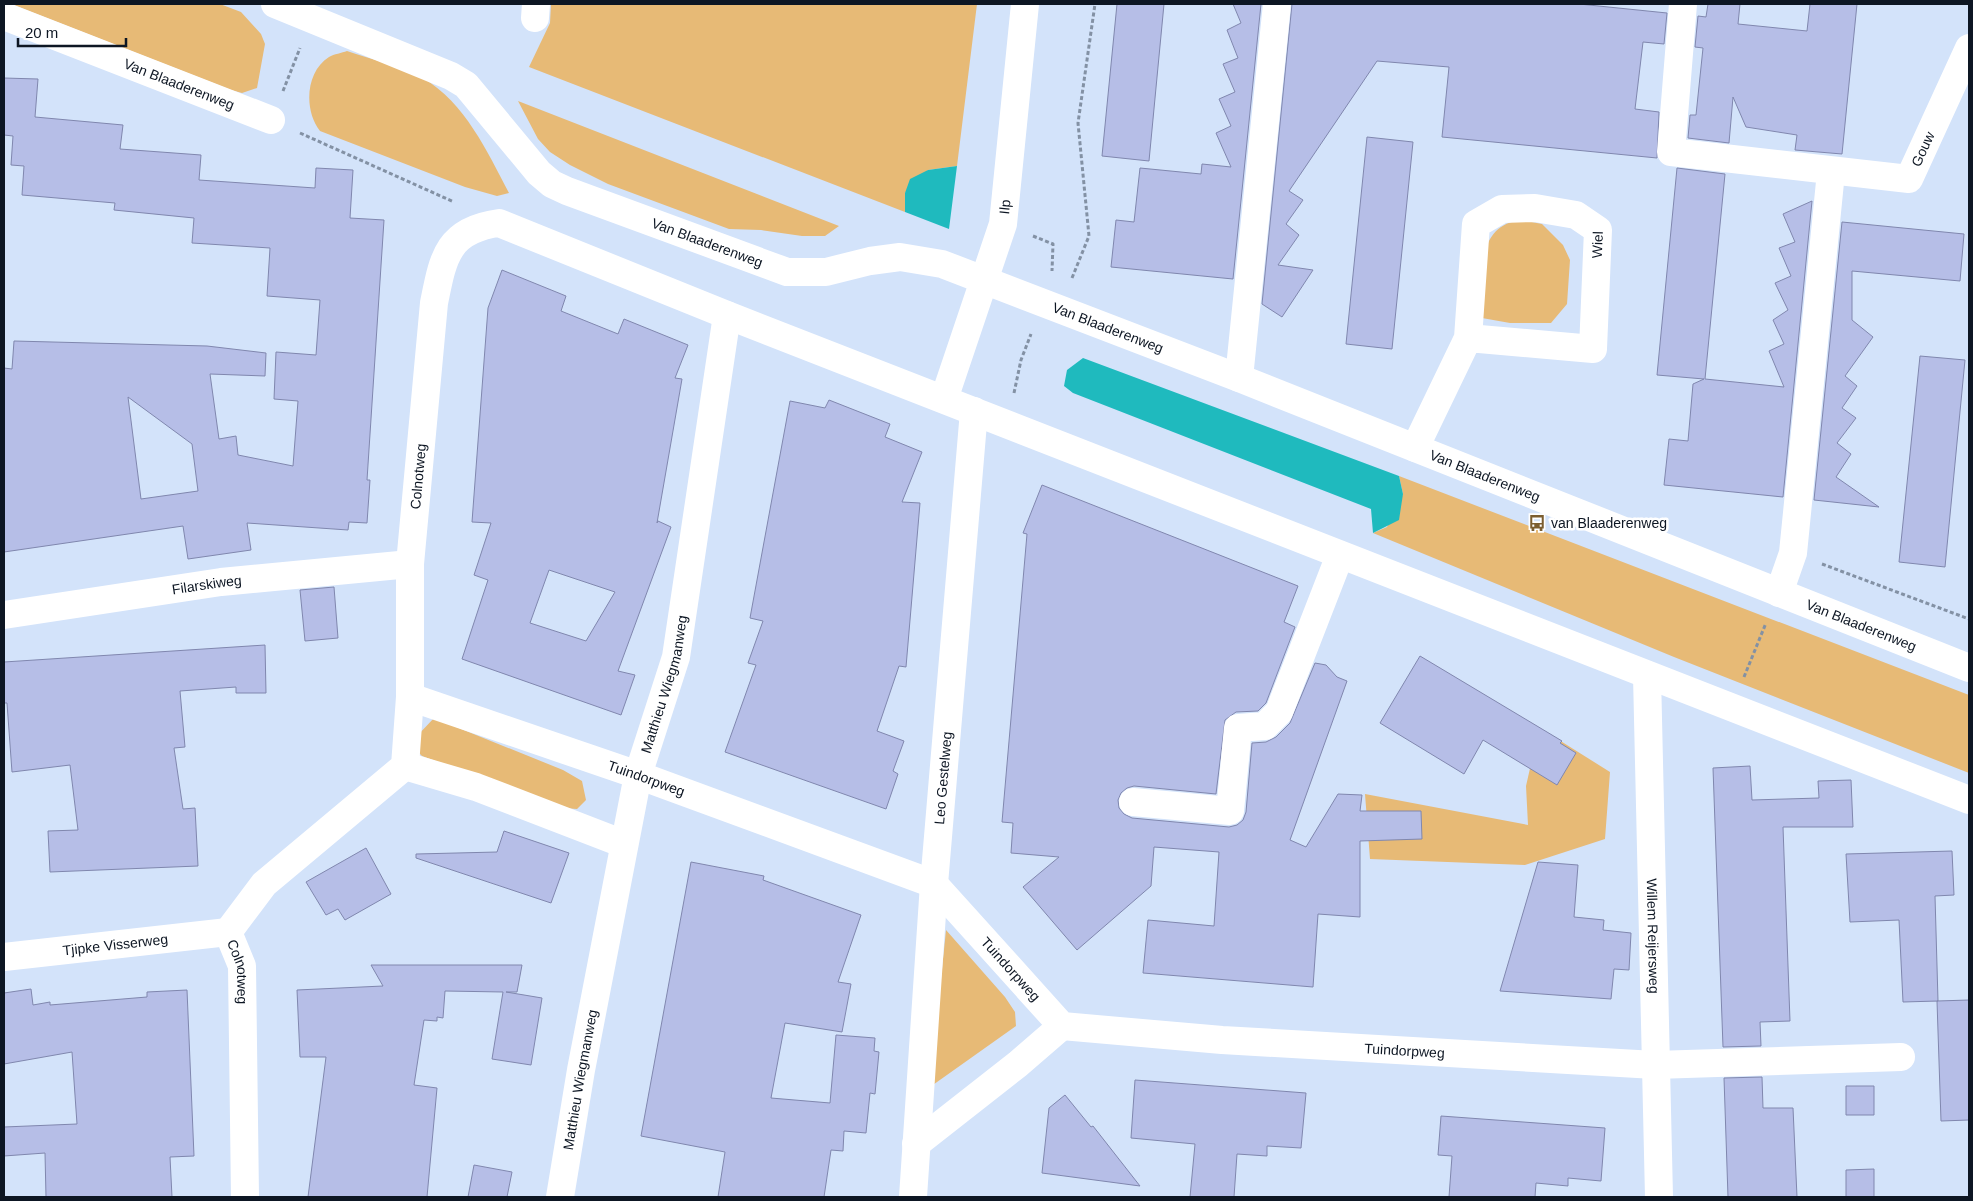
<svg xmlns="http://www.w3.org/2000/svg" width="1973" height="1201" font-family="Arial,sans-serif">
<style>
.green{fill:#e7ba76}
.water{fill:#1fbabe}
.building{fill:#b6bee7;stroke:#8087ae;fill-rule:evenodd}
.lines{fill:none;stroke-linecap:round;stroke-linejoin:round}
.path{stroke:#8391a4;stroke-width:3;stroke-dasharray:4 2.5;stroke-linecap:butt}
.minor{stroke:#fff;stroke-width:28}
.labels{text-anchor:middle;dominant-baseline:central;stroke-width:5;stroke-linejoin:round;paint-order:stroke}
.street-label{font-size:14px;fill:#0d1623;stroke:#fff}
.poi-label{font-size:14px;fill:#0d1623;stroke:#fff;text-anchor:start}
</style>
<rect width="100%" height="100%" fill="#d3e3fa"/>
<path class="green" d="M 11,4 L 220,4 L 241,12 L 261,34 L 265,44 L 257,88 L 242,93 L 231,90 Z
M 551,4 L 977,4 L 957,166 L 928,170 L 905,193 L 905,212 L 529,67 L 550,23 Z
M 347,51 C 370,59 402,66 423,78 C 465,103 487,151 509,193 L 497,196 L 465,187 L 320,131 C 304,111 305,72 329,57 C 334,54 342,53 347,51 Z
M 518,101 L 839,226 L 825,236 L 802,236 L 761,230 L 729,229 L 608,184 L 570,165 L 550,152 L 538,139 Z
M 1522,220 L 1542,224 L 1563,245 L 1570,260 L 1567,304 L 1551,323 L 1510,323 L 1482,318 C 1481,282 1474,224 1522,220 Z
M 1399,476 L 1969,695 L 1969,773 L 1674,657 L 1373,533 L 1387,527 L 1403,494 Z
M 434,718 L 563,770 L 582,781 L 586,800 L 577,809 L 563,808 L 422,756 L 418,752 L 417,736 Z
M 1551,735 L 1610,772 L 1605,839 L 1525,865 L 1370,859 L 1365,794 L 1528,825 L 1526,786 L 1531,764 Z
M 946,930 L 1005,997 L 1015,1012 L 1016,1026 L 930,1087 Z"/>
<path class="water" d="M 957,166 L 949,229 L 905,212 L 905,193 L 910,179 L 928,170 Z
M 1083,358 L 1399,476 L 1403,494 L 1399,520 L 1373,533 L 1371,509 L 1073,393 L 1064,386 L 1067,370 Z"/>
<path class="building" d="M 1117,4 L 1164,4 L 1149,161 L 1102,156 Z
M 1233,4 L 1261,4 L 1233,279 L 1111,267 L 1116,220 L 1134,222 L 1140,168 L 1201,174 L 1202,164 L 1231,167 L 1216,133 L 1231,126 L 1219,99 L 1235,92 L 1223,64 L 1238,58 L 1227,30 L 1241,23 Z
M 1292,4 L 1579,4 L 1667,13 L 1664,44 L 1643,42 L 1635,109 L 1659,112 L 1657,158 L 1442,137 L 1449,67 L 1377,61 L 1289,191 L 1303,200 L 1286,224 L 1299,235 L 1278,265 L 1313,270 L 1282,317 L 1262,304 Z
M 1708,4 L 1740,4 L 1738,24 L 1807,31 L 1810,4 L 1857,4 L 1842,154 L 1795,150 L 1797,135 L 1746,127 L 1733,97 L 1729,143 L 1688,138 L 1690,115 L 1696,115 L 1703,48 L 1695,47 L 1698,16 L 1706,17 Z
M 4,78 L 38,79 L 35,117 L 123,125 L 120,149 L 201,155 L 199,180 L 315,188 L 316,168 L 353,170 L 350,218 L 384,220 L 367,480 L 370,480 L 367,523 L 349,522 L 348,530 L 247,523 L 251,550 L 188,559 L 183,526 L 4,552 L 4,368 L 12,369 L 14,341 L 207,346 L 266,353 L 265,376 L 210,374 L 219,439 L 236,436 L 238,455 L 293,466 L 298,401 L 274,399 L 276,352 L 316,355 L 320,300 L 267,296 L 270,248 L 192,243 L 194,218 L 114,210 L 115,203 L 22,195 L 24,166 L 11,165 L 13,136 L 4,135 ZM 128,397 L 192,444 L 198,491 L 141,499 Z
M 1367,137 L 1413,142 L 1392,349 L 1346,344 Z
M 1677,168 L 1725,174 L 1705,379 L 1784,387 L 1769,351 L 1784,344 L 1773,320 L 1788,310 L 1775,283 L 1791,276 L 1779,248 L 1795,242 L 1783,214 L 1812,201 L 1783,497 L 1664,485 L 1669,439 L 1688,441 L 1693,384 L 1704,379 L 1657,375 Z
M 1842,222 L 1964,234 L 1960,281 L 1852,271 L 1852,320 L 1873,337 L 1845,376 L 1857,386 L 1842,408 L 1856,418 L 1837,443 L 1851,454 L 1836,477 L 1879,507 L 1814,500 Z
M 502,270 L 566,296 L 561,311 L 618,334 L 624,319 L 688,345 L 675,378 L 682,379 L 657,523 L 658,521 L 671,527 L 618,671 L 635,675 L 621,715 L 462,659 L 488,580 L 474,575 L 491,523 L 472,522 L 488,308 ZM 549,570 L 615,592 L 586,641 L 530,623 Z
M 1920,356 L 1965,360 L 1945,567 L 1899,562 Z
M 829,400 L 890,424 L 885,437 L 922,452 L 902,502 L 920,503 L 906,667 L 899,666 L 877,731 L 904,741 L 893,771 L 898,774 L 886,809 L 725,752 L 756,665 L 748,663 L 763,621 L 750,618 L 790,401 L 825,408 Z
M 1042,485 L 1298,586 L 1284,622 L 1295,627 L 1266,703 L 1258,711 L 1236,712 L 1225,720 L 1216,794 L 1134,786 L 1127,788 L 1121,793 L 1118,800 L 1119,808 L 1124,814 L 1132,818 L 1229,827 L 1237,825 L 1243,820 L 1246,812 L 1252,743 L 1266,742 L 1276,737 L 1290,723 L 1315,663 L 1326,665 L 1337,677 L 1347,681 L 1290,840 L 1306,847 L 1338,794 L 1362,795 L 1360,811 L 1421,811 L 1422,839 L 1360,841 L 1360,917 L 1318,914 L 1313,987 L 1143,973 L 1148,920 L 1214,926 L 1219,852 L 1154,847 L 1151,886 L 1077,950 L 1023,887 L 1059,857 L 1011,853 L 1013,823 L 1002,822 L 1027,534 L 1023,533 Z
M 334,587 L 338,638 L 305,641 L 300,590 Z
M 265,645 L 266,693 L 236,693 L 236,687 L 180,691 L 185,747 L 174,748 L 183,809 L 195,808 L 198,866 L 50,872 L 48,831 L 78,830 L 70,765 L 12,772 L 7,703 L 4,703 L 4,662 Z
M 1420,656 L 1562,741 L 1560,743 L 1576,753 L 1557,785 L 1483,740 L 1464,774 L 1380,723 Z
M 1750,766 L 1752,800 L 1819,798 L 1818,781 L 1851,780 L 1853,827 L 1783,827 L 1790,1021 L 1760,1022 L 1761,1046 L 1723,1047 L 1713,768 Z
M 504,831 L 569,853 L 551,903 L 416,858 L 416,854 L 497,852 Z
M 366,848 L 391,894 L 345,920 L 338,909 L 326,915 L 306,882 Z
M 1952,851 L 1954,895 L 1935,896 L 1938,1001 L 1903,1002 L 1899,920 L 1850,922 L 1846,854 Z
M 691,862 L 764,876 L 763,880 L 861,915 L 838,982 L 851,984 L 842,1032 L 785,1023 L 771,1098 L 830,1103 L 836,1035 L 875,1038 L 874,1051 L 879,1052 L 875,1094 L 870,1093 L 866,1133 L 844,1131 L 843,1151 L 831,1150 L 824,1197 L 718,1197 L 725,1152 L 641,1136 Z
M 1538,862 L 1578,865 L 1574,917 L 1604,920 L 1603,930 L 1631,933 L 1629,970 L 1614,969 L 1611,999 L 1500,991 Z
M 371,965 L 522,965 L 517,992 L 506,992 L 542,998 L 531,1065 L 492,1059 L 503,992 L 445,991 L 443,1018 L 437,1017 L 437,1021 L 424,1020 L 414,1085 L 437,1088 L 427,1197 L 308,1197 L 326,1057 L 300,1057 L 297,990 L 383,986 Z
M 31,989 L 33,1005 L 50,1002 L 50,1005 L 147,997 L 147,992 L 187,990 L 194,1156 L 170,1157 L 172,1197 L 46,1197 L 45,1153 L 4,1156 L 4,1127 L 77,1124 L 72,1052 L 4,1064 L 4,993 Z
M 1969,1000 L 1969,1120 L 1941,1121 L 1937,1001 Z
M 1762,1077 L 1763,1108 L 1793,1108 L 1797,1197 L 1728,1197 L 1724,1078 Z
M 1135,1080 L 1306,1093 L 1301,1148 L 1267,1146 L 1267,1156 L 1237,1154 L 1234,1197 L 1190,1197 L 1195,1144 L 1131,1138 Z
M 1846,1086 L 1874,1086 L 1874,1115 L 1846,1115 Z
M 1065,1095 L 1091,1127 L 1093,1126 L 1140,1186 L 1042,1173 L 1049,1108 Z
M 1441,1116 L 1605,1128 L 1601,1181 L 1568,1178 L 1568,1186 L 1536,1183 L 1535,1197 L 1449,1197 L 1452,1156 L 1438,1155 Z
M 474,1165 L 512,1172 L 507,1197 L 468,1197 Z
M 1874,1169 L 1874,1197 L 1846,1197 L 1846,1170 Z"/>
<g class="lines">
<path class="path" d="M 283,91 L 300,48
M 300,133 L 454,202
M 1033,236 L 1053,244 L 1052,271
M 1072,278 L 1089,236 L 1078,123 L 1095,4
M 1014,393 L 1021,360 L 1031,334
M 1822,564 L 1969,619
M 1744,677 L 1766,623"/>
<g class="minor">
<path id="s1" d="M 275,4 L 451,76 L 466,85 L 539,173 L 552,184 L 567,191 L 787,272 L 826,272 L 870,261 L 900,257 L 942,264 L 1239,378 L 1969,668"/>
<path id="s2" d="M 1683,4 L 1671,152 L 1909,179 L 1969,48"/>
<path id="s3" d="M 4,16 L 271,120"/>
<path d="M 535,18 L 536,4"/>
<path d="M 1239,378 L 1277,4"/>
<path id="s4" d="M 944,399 L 1003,224 L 1025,4"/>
<path id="s5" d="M 1415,448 L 1468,338 L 1593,349 L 1598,230 L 1576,215 L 1535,208 L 1502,209 L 1476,224 L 1468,338"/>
<path d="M 1779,593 L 1793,553 L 1831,172"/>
<path id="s6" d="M 4,615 L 221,582 L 410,564"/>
<path id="s7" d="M 1647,675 L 1659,1197"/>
<path id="s8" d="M 410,697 L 638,775 L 934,884 L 1062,1026 L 1222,1040 L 1655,1065 L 1901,1057"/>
<path d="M 405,766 L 476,787 L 624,844"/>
<path d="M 1133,802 L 1230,811 L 1238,728 L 1265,726 L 1279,712 L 1340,555"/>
<path id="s9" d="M 228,932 L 264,884 L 405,766 L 410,697 L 410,564 L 434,303 C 443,258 447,230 499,223 L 727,315 L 1969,800"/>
<path id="s10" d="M 228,932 L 242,966 L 245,1197"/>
<path id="s11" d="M 4,957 L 228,932"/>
<path d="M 916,1144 L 1018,1064 L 1062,1026"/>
<path id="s12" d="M 560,1197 L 581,1070 L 638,775 L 676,657 L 727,315"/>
<path id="s13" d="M 913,1197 L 934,884 L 974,411"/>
</g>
</g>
<defs>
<g id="bus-bare" transform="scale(1.35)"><path d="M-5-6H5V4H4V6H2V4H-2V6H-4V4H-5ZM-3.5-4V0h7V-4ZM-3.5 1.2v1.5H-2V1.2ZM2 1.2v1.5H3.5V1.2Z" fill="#7b5e31" stroke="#fff" stroke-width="2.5" paint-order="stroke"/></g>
</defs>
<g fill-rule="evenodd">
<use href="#bus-bare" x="1537" y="523"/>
</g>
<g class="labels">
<g class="street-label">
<text stroke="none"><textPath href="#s3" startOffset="188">Van Blaaderenweg</textPath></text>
<text stroke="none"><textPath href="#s2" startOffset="421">Gouw</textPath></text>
<text stroke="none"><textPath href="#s4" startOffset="202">Ilp</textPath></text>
<text stroke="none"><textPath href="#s1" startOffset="505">Van Blaaderenweg</textPath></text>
<text stroke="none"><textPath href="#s5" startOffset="352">Wiel</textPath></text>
<text stroke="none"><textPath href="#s1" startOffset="925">Van Blaaderenweg</textPath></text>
<text stroke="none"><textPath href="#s1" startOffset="1330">Van Blaaderenweg</textPath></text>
<text stroke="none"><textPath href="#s9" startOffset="534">Colnotweg</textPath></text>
<text stroke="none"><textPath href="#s6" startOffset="205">Filarskiweg</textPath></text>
<text stroke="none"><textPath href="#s1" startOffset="1735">Van Blaaderenweg</textPath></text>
<text stroke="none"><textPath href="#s12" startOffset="524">Matthieu Wiegmanweg</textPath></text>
<text stroke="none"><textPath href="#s13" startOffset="420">Leo Gestelweg</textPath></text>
<text stroke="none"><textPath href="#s8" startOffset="250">Tuindorpweg</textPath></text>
<text stroke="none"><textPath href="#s7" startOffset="261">Willem Reijersweg</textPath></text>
<text stroke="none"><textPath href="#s11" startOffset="112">Tjipke Visserweg</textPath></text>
<text stroke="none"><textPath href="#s8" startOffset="671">Tuindorpweg</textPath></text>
<text stroke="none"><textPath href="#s10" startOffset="42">Colnotweg</textPath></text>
<text stroke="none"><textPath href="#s8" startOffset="1091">Tuindorpweg</textPath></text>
<text stroke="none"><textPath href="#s12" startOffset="119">Matthieu Wiegmanweg</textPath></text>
</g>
<g class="poi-label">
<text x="1551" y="523">van Blaaderenweg</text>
</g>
</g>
<rect width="1973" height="1201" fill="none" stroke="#0d1623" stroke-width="10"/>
<path d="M18 38v8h108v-8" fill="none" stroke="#0d1623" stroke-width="2.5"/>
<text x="25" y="38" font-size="15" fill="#0d1623" stroke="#ffffff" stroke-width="4" paint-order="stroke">20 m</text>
</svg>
